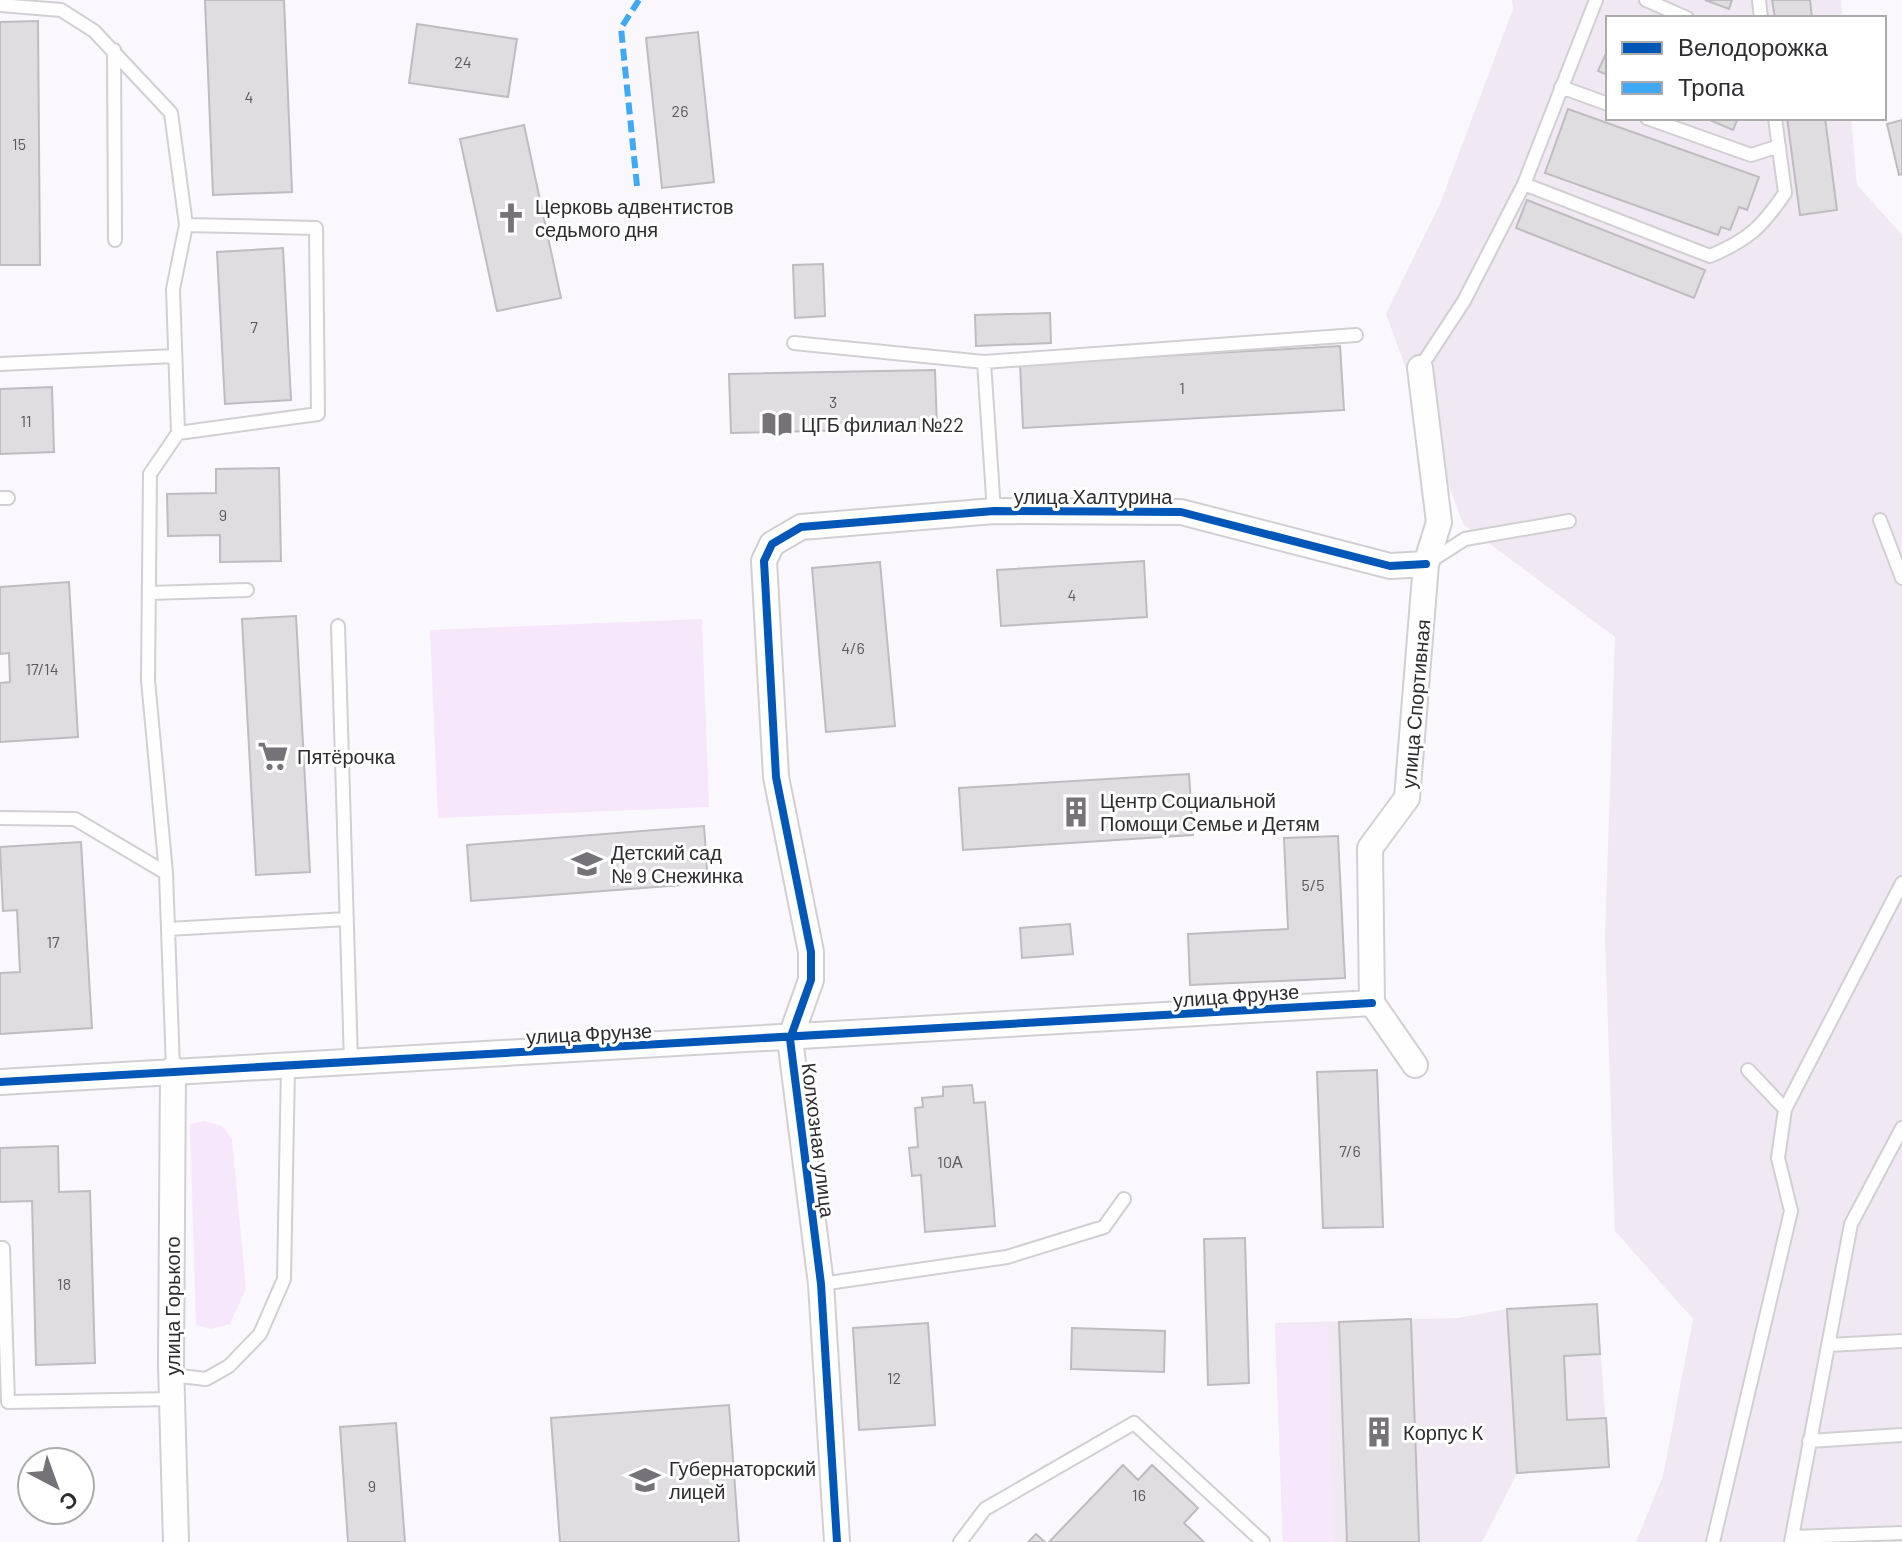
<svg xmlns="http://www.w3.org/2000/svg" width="1902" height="1542" font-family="Barlow,sans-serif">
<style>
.built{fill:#f0e8f2}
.green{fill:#f7e7fb}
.building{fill:#e0dde1;stroke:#bebcbf;stroke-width:2}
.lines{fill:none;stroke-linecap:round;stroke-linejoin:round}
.lane-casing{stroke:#d2cfd3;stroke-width:16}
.street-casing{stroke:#d2cfd3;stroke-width:28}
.lane{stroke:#fefeff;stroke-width:12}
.street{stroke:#fefeff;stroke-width:24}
.quiet{stroke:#3fa9f5;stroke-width:6;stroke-dasharray:12 6;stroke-linecap:butt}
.cycleway-casing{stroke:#fff;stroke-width:13}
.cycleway{stroke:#0057b8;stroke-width:8}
.labels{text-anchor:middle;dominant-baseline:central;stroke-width:6;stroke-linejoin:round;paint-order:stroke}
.number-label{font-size:16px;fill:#5b585c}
.poi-label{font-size:20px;fill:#2f2c30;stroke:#fff;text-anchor:start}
.street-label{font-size:20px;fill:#2f2c30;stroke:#fff}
</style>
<rect width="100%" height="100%" fill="#fbf8fd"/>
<path class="built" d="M 1512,0 L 1841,0 L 1842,18 L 1608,18 L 1608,118 L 1851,118 L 1857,185 L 1902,235 L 1902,1542 L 1636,1542 L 1663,1476 L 1693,1319 L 1615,1231 L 1605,937 L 1615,637 L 1463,524 L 1386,314 L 1440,204 L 1513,9 Z
M 1597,1304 L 1609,1467 L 1517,1473 L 1482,1542 L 1283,1542 L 1275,1323 L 1458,1318 L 1507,1309 Z"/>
<path class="green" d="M 702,619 L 709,807 L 438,818 L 430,630 Z
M 204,1121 L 222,1126 L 232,1139 L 246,1289 L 230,1324 L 211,1329 L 196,1325 L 190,1124 Z
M 1275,1323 L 1328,1327 L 1333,1542 L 1283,1542 Z"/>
<path class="building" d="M 205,0 L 284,0 L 292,192 L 213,195 Z
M 1705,0 L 1732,0 L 1729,9 Z
M 1772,0 L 1810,0 L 1812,18 L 1775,18 Z
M 38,21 L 40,265 L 0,265 L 0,22 Z
M 417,24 L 517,39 L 508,97 L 409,83 Z
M 698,32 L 714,182 L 662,188 L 646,38 Z
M 1608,49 L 1608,75 L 1598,71 Z
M 1568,109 L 1759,177 L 1747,210 L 1739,207 L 1730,230 L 1721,227 L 1718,235 L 1545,173 Z
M 1705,118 L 1738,118 L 1733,130 Z
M 1787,118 L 1825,118 L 1837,210 L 1800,215 Z
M 1902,120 L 1902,174 L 1899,175 L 1887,124 Z
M 524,125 L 561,298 L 497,311 L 460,139 Z
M 1527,200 L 1705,270 L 1694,298 L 1516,228 Z
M 283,248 L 291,400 L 225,404 L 217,252 Z
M 823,264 L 825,316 L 795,318 L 793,265 Z
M 1050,313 L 1051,343 L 976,346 L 975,315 Z
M 1340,346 L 1344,410 L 1023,428 L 1020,364 Z
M 935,370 L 937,428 L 731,433 L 729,374 Z
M 52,387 L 54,452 L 0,454 L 0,389 Z
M 279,468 L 281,561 L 220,562 L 220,535 L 168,536 L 167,494 L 216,493 L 216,469 Z
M 1144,561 L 1147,617 L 1001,626 L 997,570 Z
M 880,562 L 895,726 L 826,732 L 812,568 Z
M 69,582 L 78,737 L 0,742 L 0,683 L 10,682 L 9,653 L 0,654 L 0,587 Z
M 296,616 L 310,872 L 256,875 L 242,619 Z
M 1189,774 L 1193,835 L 963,850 L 959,788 Z
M 704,826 L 708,883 L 471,901 L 467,845 Z
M 1338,836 L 1345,978 L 1190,985 L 1188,934 L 1288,929 L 1284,838 Z
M 81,842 L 92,1028 L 0,1034 L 0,973 L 20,972 L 17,910 L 3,911 L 0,847 Z
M 1070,924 L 1073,954 L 1022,958 L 1020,928 Z
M 1377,1070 L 1383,1227 L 1323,1228 L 1317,1072 Z
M 972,1085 L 974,1103 L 985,1102 L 995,1226 L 925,1232 L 921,1175 L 912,1176 L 909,1148 L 918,1147 L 915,1108 L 923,1107 L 922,1098 L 943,1096 L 943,1087 Z
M 58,1146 L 59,1192 L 90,1191 L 95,1363 L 36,1365 L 32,1201 L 0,1202 L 0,1148 Z
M 1245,1238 L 1249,1383 L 1208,1385 L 1204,1239 Z
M 1597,1304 L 1600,1354 L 1564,1356 L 1567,1420 L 1606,1418 L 1609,1467 L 1517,1473 L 1507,1309 Z
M 1411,1319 L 1419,1542 L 1347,1542 L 1339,1322 Z
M 928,1323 L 935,1425 L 859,1430 L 853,1328 Z
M 1072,1328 L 1165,1331 L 1164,1372 L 1071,1369 Z
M 729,1405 L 739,1542 L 560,1542 L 551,1418 Z
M 396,1423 L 405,1542 L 348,1542 L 340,1427 Z
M 1123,1465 L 1138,1480 L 1152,1465 L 1198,1508 L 1184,1523 L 1204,1542 L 1049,1542 Z
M 1036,1534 L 1045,1542 L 1028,1542 Z"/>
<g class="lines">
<g class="lane-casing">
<path id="lane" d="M 1646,0 L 1687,18
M 1759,0 L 1761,18
M 0,5 L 61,10 L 94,31 L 171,113 L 186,225 L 173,289 L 178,433 L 150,474 L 148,680 L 166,873 L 173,1069
M 114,50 L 115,240
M 1561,87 L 1608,104
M 1647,118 L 1751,155 L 1779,146
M 1524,184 L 1710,256 C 1748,240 1762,227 1785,193 L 1775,118
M 794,343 L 984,362 L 994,511
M 984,362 L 1356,335
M 0,364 L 175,356
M 1420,368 L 1464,301 L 1524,184 L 1596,0
M 178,433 L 318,414 L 316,228 L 186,225
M 0,498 L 8,498
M 1880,520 L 1902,578
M 1429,562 L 1465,539 L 1569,521
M 149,593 L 247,590
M 338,626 L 351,1062
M 0,818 L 75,819 L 166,873
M 168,929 L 347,919
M 1748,1070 L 1785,1109
M 0,1248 L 3,1248 L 8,1402 L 172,1399
M 821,1284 L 1007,1257 L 1104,1227 L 1124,1199
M 1829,1345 L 1902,1341
M 171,1375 L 206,1379 L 229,1366 L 260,1334 L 284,1279 L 288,1066
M 1809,1441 L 1902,1435
M 1793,1537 L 1902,1533
M 960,1542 L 985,1509 L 1134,1423 L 1263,1542
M 1713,1542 L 1791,1211 L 1778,1158 L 1785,1109 L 1902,883
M 1791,1542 L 1851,1224 L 1902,1128"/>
</g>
<g class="street-casing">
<path id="street" d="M 1415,1065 L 1372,1003 L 1370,848 L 1407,798 L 1426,564 L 1439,522 L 1420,368
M 173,1069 L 171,1364 L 176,1542
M 0,1082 L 1372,1003
M 837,1542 L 821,1284 L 790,1039 L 811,980 L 811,952 L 776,777 L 764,561 L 772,544 L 801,527 L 994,511 L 1181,512 L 1390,566 L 1426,564"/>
</g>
<use href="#lane" class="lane"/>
<use href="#street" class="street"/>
<path class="quiet" d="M 637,186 L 621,28 L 639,0"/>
<g class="cycleway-casing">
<path id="cycleway" d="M 0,1082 L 1372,1003
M 837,1542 L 821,1284 L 790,1039 L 811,980 L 811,952 L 776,777 L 764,561 L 772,544 L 801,527 L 994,511 L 1181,512 L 1390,566 L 1426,564"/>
</g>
<use href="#cycleway" class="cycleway"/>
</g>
<defs>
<g id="church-bare" transform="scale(2.4)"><path d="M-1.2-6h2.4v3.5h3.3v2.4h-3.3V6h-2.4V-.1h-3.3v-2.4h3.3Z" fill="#767378" stroke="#fff" stroke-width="2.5" paint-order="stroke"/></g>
<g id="library-bare" transform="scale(2.4)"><path d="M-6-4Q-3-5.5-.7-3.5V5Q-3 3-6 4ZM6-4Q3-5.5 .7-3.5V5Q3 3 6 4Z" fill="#767378" stroke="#fff" stroke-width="2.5" paint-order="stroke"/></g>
<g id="supermarket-bare" transform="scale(2.4)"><path d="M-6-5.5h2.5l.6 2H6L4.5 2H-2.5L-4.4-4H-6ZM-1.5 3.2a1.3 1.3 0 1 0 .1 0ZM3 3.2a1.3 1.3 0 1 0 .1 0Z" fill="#767378" stroke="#fff" stroke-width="2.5" paint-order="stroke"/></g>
<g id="building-bare" transform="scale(2.4)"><path d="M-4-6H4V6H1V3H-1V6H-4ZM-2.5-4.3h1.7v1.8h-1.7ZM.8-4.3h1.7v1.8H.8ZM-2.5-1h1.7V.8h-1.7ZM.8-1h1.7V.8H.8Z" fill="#767378" stroke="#fff" stroke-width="2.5" paint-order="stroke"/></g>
<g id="school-bare" transform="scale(2.4)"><path d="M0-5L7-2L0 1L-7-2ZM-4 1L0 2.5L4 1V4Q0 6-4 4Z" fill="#767378" stroke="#fff" stroke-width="2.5" paint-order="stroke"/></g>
</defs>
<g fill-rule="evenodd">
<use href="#church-bare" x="511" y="218"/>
<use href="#library-bare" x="777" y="424"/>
<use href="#supermarket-bare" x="273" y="756"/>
<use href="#building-bare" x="1076" y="812"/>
<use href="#school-bare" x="587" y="864"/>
<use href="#building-bare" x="1379" y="1432"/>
<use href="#school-bare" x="645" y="1480"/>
</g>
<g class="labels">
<g class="number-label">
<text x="463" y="61">24</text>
<text x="249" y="96">4</text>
<text x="680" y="110">26</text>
<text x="19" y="143">15</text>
<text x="254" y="326">7</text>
<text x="1182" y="387">1</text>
<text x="833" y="401">3</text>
<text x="26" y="420">11</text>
<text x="223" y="514">9</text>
<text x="1072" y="594">4</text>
<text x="853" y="647">4/6</text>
<text x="42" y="668">17/14</text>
<text x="1313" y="884">5/5</text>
<text x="53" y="941">17</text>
<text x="1350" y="1150">7/6</text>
<text x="950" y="1161">10А</text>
<text x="64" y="1283">18</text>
<text x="894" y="1377">12</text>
<text x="372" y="1485">9</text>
<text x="1139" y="1494">16</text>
</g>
<g class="poi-label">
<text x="535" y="206">Церковь адвентистов<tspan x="535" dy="23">седьмого дня</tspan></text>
<text x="801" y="424">ЦГБ филиал №22</text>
<text x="297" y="756">Пятёрочка</text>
<text x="1100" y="800">Центр Социальной<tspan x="1100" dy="23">Помощи Семье и Детям</tspan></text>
<text x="611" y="852">Детский сад<tspan x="611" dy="23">№ 9 Снежинка</tspan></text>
<text x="1403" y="1432">Корпус К</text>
<text x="669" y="1468">Губернаторский<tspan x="669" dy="23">лицей</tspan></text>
</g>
<g class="street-label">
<text x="1093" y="496">улица Халтурина</text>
<text transform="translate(1415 704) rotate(-85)">улица Спортивная</text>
<text transform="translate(1236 995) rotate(-4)">улица Фрунзе</text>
<text transform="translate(589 1033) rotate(-3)">улица Фрунзе</text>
<text transform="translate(819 1140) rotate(83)">Колхозная улица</text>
<text transform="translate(172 1306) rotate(-90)">улица Горького</text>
</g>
</g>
<rect x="1606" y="16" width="280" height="104" fill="#ffffff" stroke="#acabac" stroke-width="2"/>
<rect x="1622" y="42" width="40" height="12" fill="#0057b8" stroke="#acabac" stroke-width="2"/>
<text x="1678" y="56" font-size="24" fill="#2f2c30">Велодорожка</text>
<rect x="1622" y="82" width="40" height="12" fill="#3fa9f5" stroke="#acabac" stroke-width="2"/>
<text x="1678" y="96" font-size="24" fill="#2f2c30">Тропа</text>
<g transform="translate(56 1486) rotate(139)"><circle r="38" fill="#ffffff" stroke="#acabac" stroke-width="2"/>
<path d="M0-6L14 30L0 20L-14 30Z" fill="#767378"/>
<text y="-12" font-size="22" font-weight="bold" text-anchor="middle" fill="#2f2c30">С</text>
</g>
</svg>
